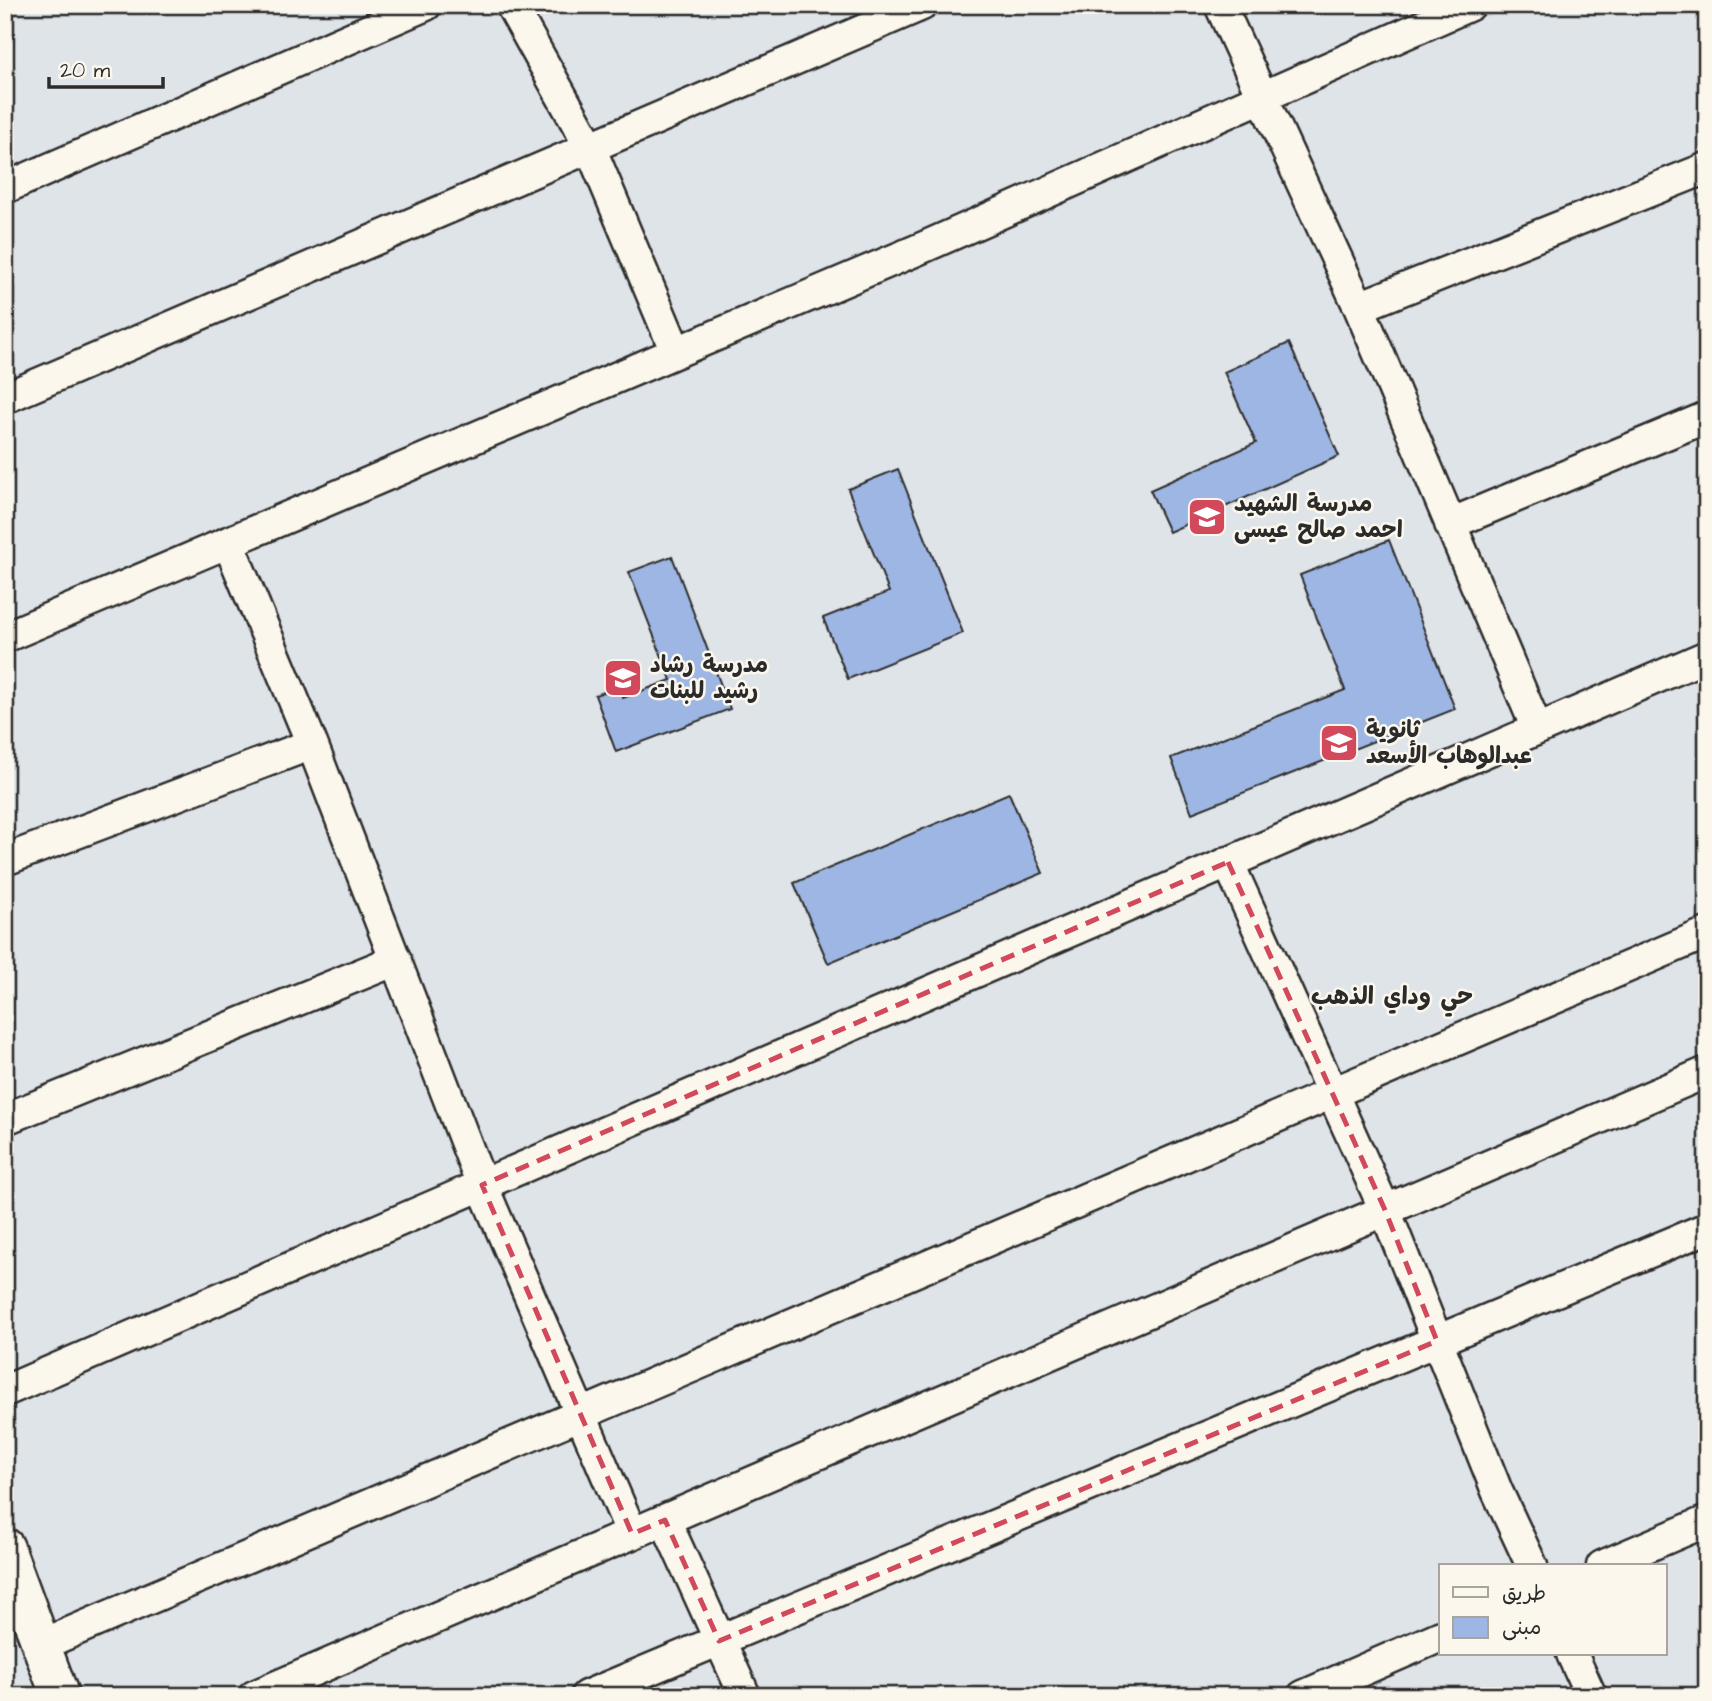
<svg xmlns="http://www.w3.org/2000/svg" width="1712" height="1701" font-family="'Architects Daughter','Playpen Sans Arabic',sans-serif">
<style>
.building{fill:#9eb6e3;stroke:#2b2b2b;stroke-width:2}
.lines{fill:none;stroke-linecap:round;stroke-linejoin:round}
.minor-casing{stroke:#2b2b2b;stroke-width:35}
.tertiary-casing{stroke:#2b2b2b;stroke-width:42}
.minor{stroke:#fbf7ec;stroke-width:30}
.tertiary{stroke:#fbf7ec;stroke-width:37}
.marked{fill:none;stroke:#d1495b;stroke-width:5;stroke-dasharray:14 9;stroke-linejoin:round}
.labels{text-anchor:middle;dominant-baseline:central;stroke-width:5;stroke-linejoin:round;paint-order:stroke}
.poi-label{font-size:23px;font-weight:bold;fill:#2b2b2b;stroke:#fbf7ec;text-anchor:start}
.neighbourhood-label{font-size:24px;font-weight:bold;fill:#2b2b2b;stroke:#fbf7ec}
</style>
<rect width="100%" height="100%" fill="#dfe4e9"/>
<filter id="ink" filterUnits="userSpaceOnUse"><feTurbulence type="fractalNoise" baseFrequency=".0143" numOctaves="2"/><feDisplacementMap in="SourceGraphic" scale="14" xChannelSelector="R" yChannelSelector="G"/><feConvolveMatrix kernelMatrix="1 2 1 2 8 2 1 2 1" color-interpolation-filters="sRGB"/></filter>
<g filter="url(#ink)">
<path class="building" d="M 1289,343 L 1339,456 L 1169,532 L 1150,490 L 1256,443 L 1224,372 Z
M 898,469 L 963,633 L 848,679 L 823,618 L 889,592 L 848,489 Z
M 1389,540 L 1455,709 L 1192,813 L 1171,758 L 1345,690 L 1300,575 Z
M 672,556 L 730,709 L 616,752 L 595,695 L 618,687 L 623,698 L 671,680 L 629,572 Z
M 1009,793 L 1043,873 L 828,963 L 794,883 Z"/>
<g class="lines">
<g class="minor-casing">
<path id="minor" d="M 511,5 L 590,147 L 676,352
M 1220,5 L 1359,307 L 1537,729
M 5,188 L 426,5
M 1359,307 L 1707,168
M 5,398 L 922,5
M 1450,524 L 1707,417
M 228,542 L 312,744 L 482,1185 L 632,1534
M 5,637 L 924,247 L 1470,5
M 5,860 L 312,744
M 1228,862 L 1385,1210 L 1497,1491 L 1532,1566
M 5,1119 L 396,960
M 5,1391 L 1707,656
M 665,1520 L 745,1696
M 1602,1566 L 1707,1521
M 41,1645 L 1707,933
M 1572,1654 L 1591,1696
M 254,1696 L 1707,1072
M 586,1696 L 1707,1228
M 1303,1696 L 1441,1636"/>
</g>
<g class="tertiary-casing">
<path id="tertiary" d="M 5,1547 L 60,1696"/>
</g>
<use href="#minor" class="minor"/>
<use href="#tertiary" class="tertiary"/>
</g>
</g>
<path class="marked" d="M 1228,862 L 1385,1210 L 1437,1341 L 719,1641 L 665,1520 L 632,1534 L 482,1185 Z"/>
<defs>
<g id="school-square" transform="scale(2.0125)"><rect x="-9" y="-9" width="18" height="18" rx="4" fill="#d1495b" stroke="#fbf7ec"/><path d="M0-5L7-2L0 1L-7-2ZM-4 1L0 2.5L4 1V4Q0 6-4 4Z" fill="#fff"/></g>
</defs>
<g fill-rule="evenodd">
<use href="#school-square" x="1207" y="517"/>
<use href="#school-square" x="623" y="678"/>
<use href="#school-square" x="1339" y="743"/>
</g>
<g class="labels">
<g class="poi-label">
<text x="1234" y="504">مدرسة الشهيد<tspan x="1234" dy="26">احمد صالح عيسى</tspan></text>
<text x="650" y="665">مدرسة رشاد<tspan x="650" dy="26">رشيد للبنات</tspan></text>
<text x="1366" y="730">ثانوية<tspan x="1366" dy="26">عبدالوهاب الأسعد</tspan></text>
</g>
<g class="neighbourhood-label">
<text x="1392" y="997">حي وداي الذهب</text>
</g>
</g>
<rect width="1712" height="1701" fill="none" stroke="#fbf7ec" stroke-width="28"/>
<rect x="14" y="14" width="1684" height="1673" fill="none" stroke="#2b2b2b" stroke-width="2.5" filter="url(#ink)"/>
<rect x="1439" y="1564" width="228" height="91" fill="#fbf7ec" stroke="#a8a59f" stroke-width="2"/>
<rect x="1453" y="1587" width="35" height="10" fill="#fbf7ec" stroke="#a8a59f" stroke-width="2"/>
<text x="1502" y="1600" font-size="21" fill="#2b2b2b">طريق</text>
<rect x="1453" y="1617" width="35" height="21" fill="#9eb6e3" stroke="#a8a59f" stroke-width="2"/>
<text x="1502" y="1634" font-size="21" fill="#2b2b2b">مبنى</text>
<path d="M49 77v10h114v-10" fill="none" stroke="#2b2b2b" stroke-width="3.5"/>
<text x="60" y="77" font-size="21" fill="#2b2b2b" stroke="#fbf7ec" stroke-width="5" paint-order="stroke">20 m</text>
</svg>
